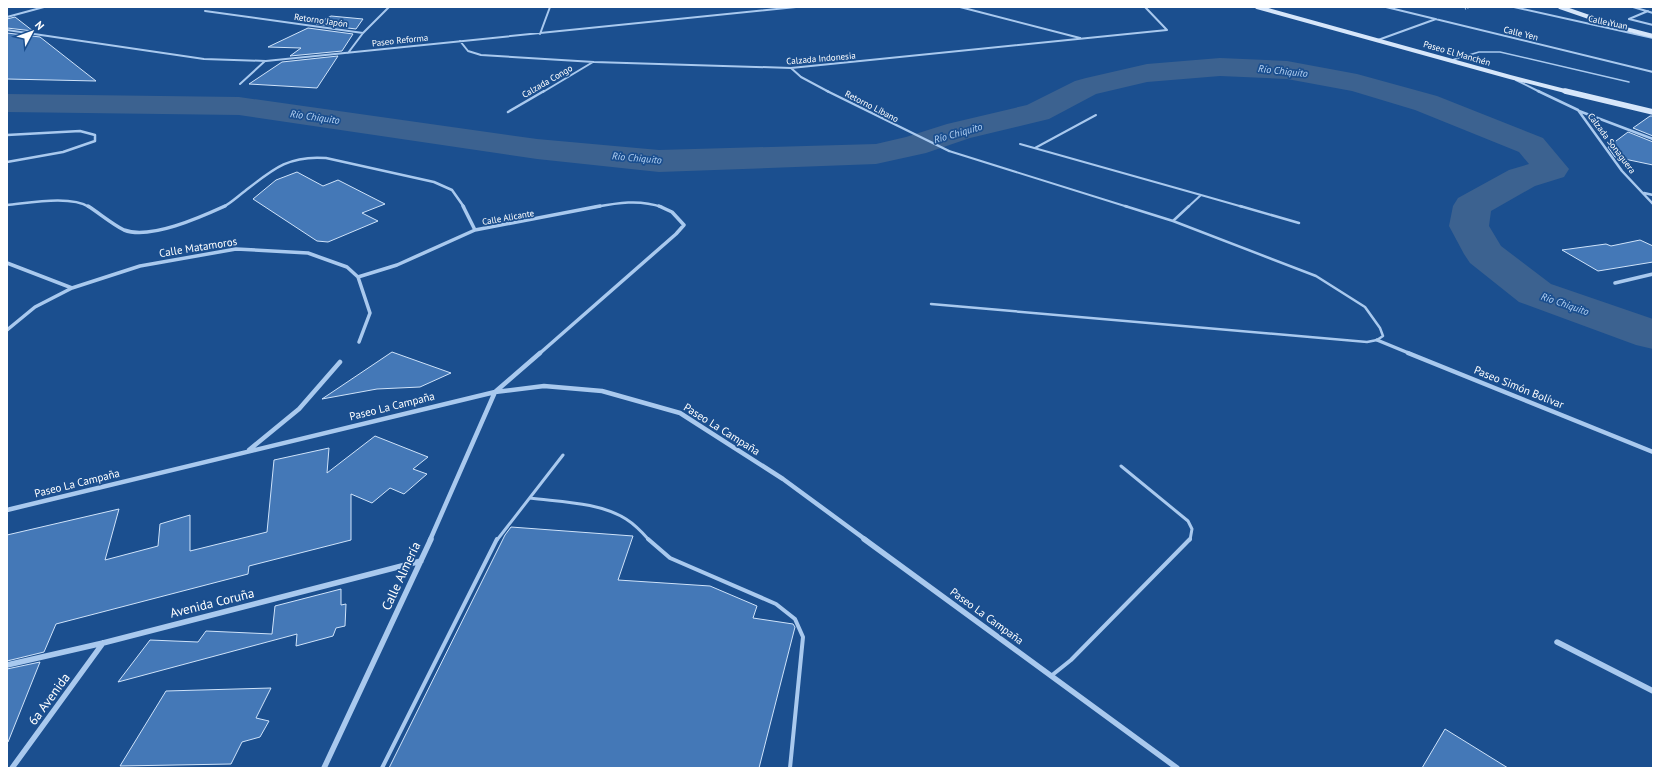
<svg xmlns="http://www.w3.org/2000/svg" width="1660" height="775" font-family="'PT Sans',sans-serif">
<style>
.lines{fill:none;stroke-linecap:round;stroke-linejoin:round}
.river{fill:#3c6290;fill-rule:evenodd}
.building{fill:#4478b7;stroke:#cfe3fa}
.path{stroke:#a9c9ee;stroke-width:1.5;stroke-dasharray:1 1.5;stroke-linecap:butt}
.lane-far4{stroke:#a9c9ee;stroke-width:1.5}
.lane-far3{stroke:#a9c9ee;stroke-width:2}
.lane-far2{stroke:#a9c9ee;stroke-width:2.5}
.lane-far1{stroke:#a9c9ee;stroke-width:3}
.lane{stroke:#a9c9ee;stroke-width:4}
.street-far4{stroke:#a9c9ee;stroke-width:2}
.street-far3{stroke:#a9c9ee;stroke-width:2.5}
.street-far2{stroke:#a9c9ee;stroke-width:3.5}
.street-far1{stroke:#a9c9ee;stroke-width:4.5}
.street{stroke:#a9c9ee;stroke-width:5.5}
.secondary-far1{stroke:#d6e6fa;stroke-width:4}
.secondary{stroke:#d6e6fa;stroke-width:5.5}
.labels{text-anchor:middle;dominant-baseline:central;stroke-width:3.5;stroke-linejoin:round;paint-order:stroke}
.far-street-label{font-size:9px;fill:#fff;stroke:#1b4f8f}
.far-water-label{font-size:10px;font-style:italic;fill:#b5d3f5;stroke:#1b4f8f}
.street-label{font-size:11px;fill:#fff;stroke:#1b4f8f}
.near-street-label{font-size:13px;fill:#fff;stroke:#1b4f8f}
</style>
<rect width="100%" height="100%" fill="#1b4f8f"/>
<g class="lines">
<path class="river" d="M 1220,58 L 1287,61 L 1357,74 L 1437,96 L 1543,138 L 1569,169 L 1564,177 L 1535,186 L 1491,211 L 1489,226 L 1501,246 L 1551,284 L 1653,319 L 1653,349 L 1636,345 L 1519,302 L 1470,263 L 1464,254 L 1449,226 L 1453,206 L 1458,198 L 1509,170 L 1529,164 L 1519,152 L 1415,110 L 1352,91 L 1287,79 L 1220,76 L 1147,82 L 1096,94 L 1049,119 L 970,138 L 926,153 L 876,164 L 659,172 L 537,159 L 239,115 L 7,112 L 7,94 L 239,97 L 537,139 L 659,150 L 876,144 L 906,137 L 947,124 L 1027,105 L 1075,81 L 1086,78 L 1147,64 Z"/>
</g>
<path class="building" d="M 331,16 L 363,19 L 356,29 L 316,24 Z
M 15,17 L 33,31 L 7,28 L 7,19 Z
M 308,28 L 353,34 L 342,51 L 290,56 L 301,48 L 268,47 Z
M 7,33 L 40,37 L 96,81 L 7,79 Z
M 338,56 L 317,88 L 249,84 L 282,62 Z
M 1650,116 L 1653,116 L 1653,136 L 1633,128 Z
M 1628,132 L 1653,142 L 1653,165 L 1615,157 L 1608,147 Z
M 297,172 L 323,186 L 338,180 L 385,204 L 362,213 L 378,221 L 328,242 L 317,241 L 253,199 L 276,180 Z
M 1640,240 L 1653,246 L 1653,262 L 1598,271 L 1562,250 L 1606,244 L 1611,246 Z
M 392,352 L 451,373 L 420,387 L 377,389 L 322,399 Z
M 375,436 L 428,457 L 413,469 L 427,474 L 404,494 L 390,488 L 372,503 L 351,494 L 351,540 L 249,566 L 248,574 L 56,624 L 44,652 L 7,661 L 7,535 L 119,509 L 105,560 L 158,546 L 160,524 L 190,515 L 190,551 L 267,532 L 274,460 L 329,448 L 327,473 Z
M 511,527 L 633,536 L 618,580 L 710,586 L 757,606 L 753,618 L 793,624 L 795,627 L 759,768 L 389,768 L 505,535 Z
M 341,589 L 341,605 L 346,604 L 345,626 L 336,628 L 333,636 L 296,646 L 297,634 L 118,682 L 150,640 L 198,642 L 206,631 L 272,634 L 275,606 Z
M 40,662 L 8,742 L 7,742 L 7,669 Z
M 271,688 L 256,718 L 269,721 L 260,737 L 242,742 L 231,764 L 120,766 L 166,691 Z
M 1445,729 L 1508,768 L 1422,768 Z"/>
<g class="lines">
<path class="path" d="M 1465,9 L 1470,7"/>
<path class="lane-far4" d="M 1452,60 L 1479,52 L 1500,52 L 1629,82"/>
<path class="lane-far3" d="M 1020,144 L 1201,195 L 1188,207
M 1035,148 L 1096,115
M 949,151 L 1128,207
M 1201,195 L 1243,207"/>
<path class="lane-far2" d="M 1240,206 L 1299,223
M 1173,221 L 1189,206
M 931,304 L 1367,342 L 1377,340 L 1383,336 L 1380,328 L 1365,307 L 1316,276 L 1173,221 L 1125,206"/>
<path class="lane-far1" d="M 1121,466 L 1188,521 L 1192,529 L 1190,540
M 530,498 C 561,502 599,502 626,519 C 634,524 642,532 649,540
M 497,540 L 563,455"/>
<path class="lane" d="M 648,539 L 670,558 L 776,604 L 795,619 L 803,637 L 790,768
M 1051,676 L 1071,660 L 1190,539
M 382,768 L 497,539"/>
<path class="street-far4" d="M 960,7 L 1080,38
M 1386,7 L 1653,72
M 1514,7 L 1653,38
M 1633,7 L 1653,13
M 205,11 L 363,33
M 1648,11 L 1629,19 L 1653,25
M 7,17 L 44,7
M 7,30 L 204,59 L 266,61 L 796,7
M 540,34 L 550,7
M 1378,40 L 1436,19
M 460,41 L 468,51 L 481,55 L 594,62 L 791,68 L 1167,30 L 1145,7
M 348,53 L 363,33 L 389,7
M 791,68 L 801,77 L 829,92
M 1516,80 L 1540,92
M 240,84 L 265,61
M 543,92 L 593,62"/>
<path class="street-far3" d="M 827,91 L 949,151
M 1538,91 L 1578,110 L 1622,171 L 1653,204
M 1579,111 L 1653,139
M 508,112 L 544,91
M 7,135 L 80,131 L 95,135 L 95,141 L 63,152 L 7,162
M 1644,193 L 1653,195
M 7,205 C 29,203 71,195 89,207
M 223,207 C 231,203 238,196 245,191 C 273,169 289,155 326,158 L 434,182 L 452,190 L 464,207
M 595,207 C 617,203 639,199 662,207"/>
<path class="street-far2" d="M 88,206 C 99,213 112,224 124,230 C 150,240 201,217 225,206
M 463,206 L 475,230 L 600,206
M 7,263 L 72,288
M 358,277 L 397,265 L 475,230
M 1615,283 L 1653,274
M 7,330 L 35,307 L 72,288 L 140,266 L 236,249 L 308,253 L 347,267 L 358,277 L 370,313 L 359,342
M 1377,340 L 1411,354
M 539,354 L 676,234 L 684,225 L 672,212 L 659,206"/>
<path class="street-far1" d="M 1408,353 L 1653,452
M 249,450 L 299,409 L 340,362
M 7,510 L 495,392 L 544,386 L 602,391 L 680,413 L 783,479 L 866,540
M 430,540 L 495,392 L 540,353"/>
<path class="street" d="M 864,539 L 1177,768
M 1557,642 L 1653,691
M 7,665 L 103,643 L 421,561
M 12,768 L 103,643
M 324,768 L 431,539"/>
<path class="secondary-far1" d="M 1257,7 L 1510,77 L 1569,92
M 1560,7 L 1618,27 L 1653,36"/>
<path class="secondary" d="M 1565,91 L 1653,112"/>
</g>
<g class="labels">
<g class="far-street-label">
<text transform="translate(321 20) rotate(8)">Retorno Japón</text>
<text transform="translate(1608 22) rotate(12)">Calle Yuan</text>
<text transform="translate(1521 33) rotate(14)">Calle Yen</text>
<text transform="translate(400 40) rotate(-6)">Paseo Reforma</text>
<text transform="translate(1457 53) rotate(16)">Paseo El Manchén</text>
<text transform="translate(821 58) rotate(-5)">Calzada Indonesia</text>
<text transform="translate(547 81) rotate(-30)">Calzada Congo</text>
<text transform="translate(872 106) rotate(27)">Retorno Líbano</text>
<text transform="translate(1612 143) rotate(53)">Calzada Sonaguera</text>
<text transform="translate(508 217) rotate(-10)">Calle Alicante</text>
</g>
<g class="far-water-label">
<text transform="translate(1283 71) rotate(6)">Río Chiquito</text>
<text transform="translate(315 117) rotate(8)">Río Chiquito</text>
<text transform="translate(958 133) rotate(-16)">Río Chiquito</text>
<text transform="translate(637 158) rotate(5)">Río Chiquito</text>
<text transform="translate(1565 304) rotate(19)">Río Chiquito</text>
</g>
<g class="street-label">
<text transform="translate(198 247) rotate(-9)">Calle Matamoros</text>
<text transform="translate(1519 387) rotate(22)">Paseo Simón Bolívar</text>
<text transform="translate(392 406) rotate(-14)">Paseo La Campaña</text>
<text transform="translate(722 429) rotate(32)">Paseo La Campaña</text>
<text transform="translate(77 483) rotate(-14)">Paseo La Campaña</text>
<text transform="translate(987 616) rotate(36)">Paseo La Campaña</text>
</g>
<g class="near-street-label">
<text transform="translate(401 576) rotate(-65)">Calle Almería</text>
<text transform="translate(212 603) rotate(-14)">Avenida Coruña</text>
<text transform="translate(49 699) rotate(-54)">6a Avenida</text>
</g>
</g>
<rect width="1660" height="775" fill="none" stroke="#ffffff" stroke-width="16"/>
<g transform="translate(32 32) rotate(49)" stroke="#1b4f8f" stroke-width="3" paint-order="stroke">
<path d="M0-3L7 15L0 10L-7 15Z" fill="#ffffff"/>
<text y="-6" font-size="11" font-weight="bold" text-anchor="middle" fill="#ffffff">N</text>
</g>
</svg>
